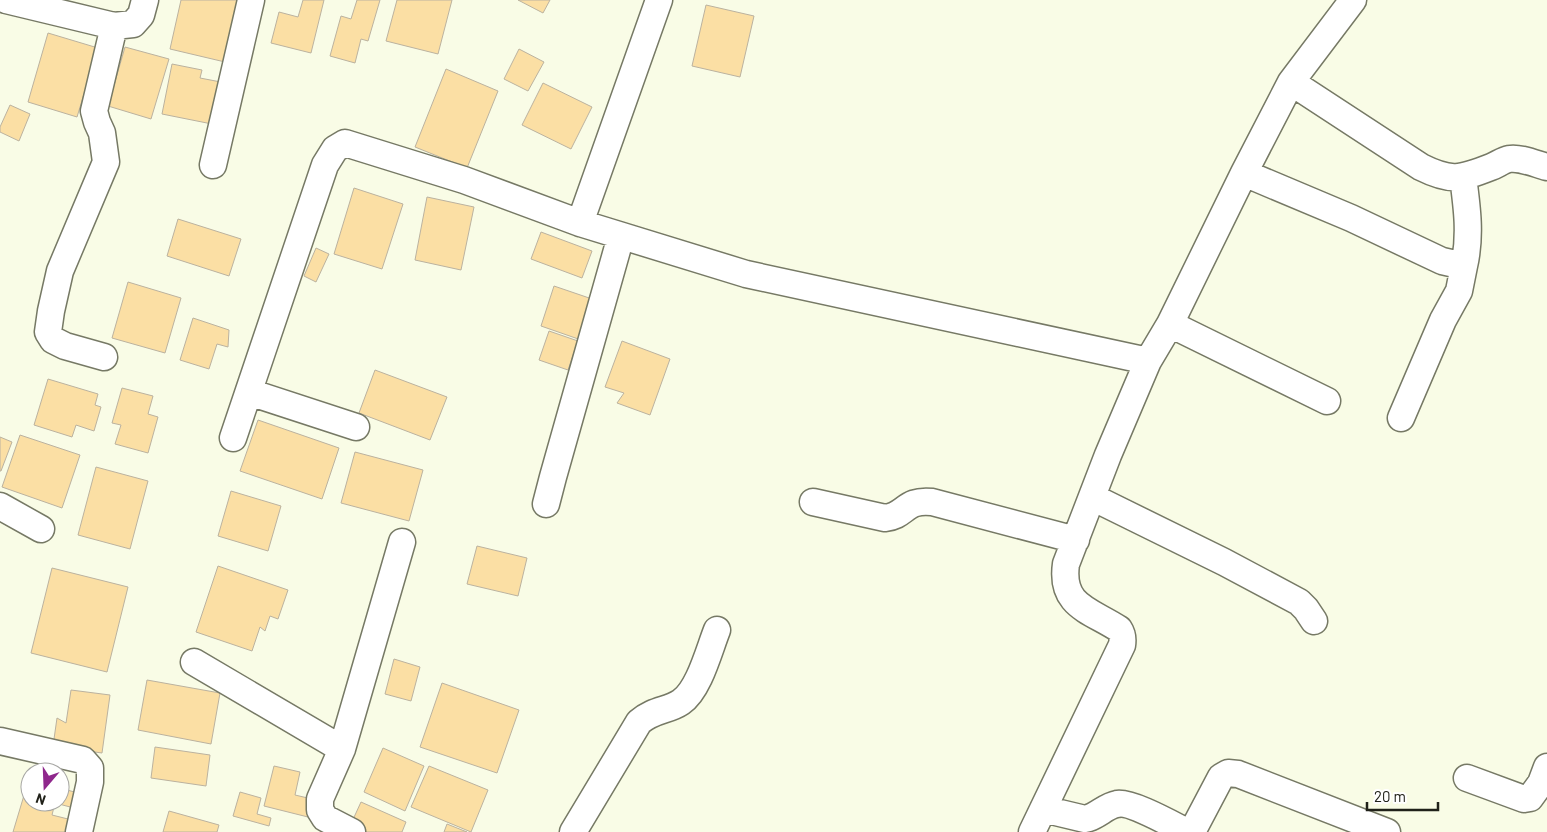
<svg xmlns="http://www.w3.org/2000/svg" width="1547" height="832" font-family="Barlow,sans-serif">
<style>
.building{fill:#fbdfa4;stroke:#bbb29f}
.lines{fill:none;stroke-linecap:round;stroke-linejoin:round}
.street-casing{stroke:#767965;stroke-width:29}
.street{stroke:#fff;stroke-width:26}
</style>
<rect width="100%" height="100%" fill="#f9fce6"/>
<path class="building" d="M 181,0 L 240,0 L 225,62 L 170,49 Z
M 303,0 L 324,0 L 311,53 L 271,43 L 279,12 L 298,17 Z
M 357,0 L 380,0 L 368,41 L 361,39 L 355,63 L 330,56 L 341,16 L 351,19 Z
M 397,0 L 452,0 L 438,54 L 386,41 Z
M 518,0 L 550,0 L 543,13 Z
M 706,5 L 754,16 L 740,77 L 692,66 Z
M 48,33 L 98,48 L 77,117 L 28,102 Z
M 125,47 L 169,59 L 151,119 L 108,106 Z
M 519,49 L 544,62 L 528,91 L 504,79 Z
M 172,64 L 202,70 L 200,78 L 226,83 L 217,125 L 162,114 Z
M 446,69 L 498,91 L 467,168 L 415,147 Z
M 543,83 L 592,107 L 571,149 L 522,125 Z
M 10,105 L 30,114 L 19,141 L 0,132 L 0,127 Z
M 354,188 L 403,204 L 382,269 L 334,254 Z
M 427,197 L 474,207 L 461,270 L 415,260 Z
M 178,219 L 241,239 L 229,276 L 167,256 Z
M 541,232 L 592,251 L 582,278 L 531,259 Z
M 316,248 L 329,254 L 316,282 L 304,276 Z
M 128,282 L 181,298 L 165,353 L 112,338 Z
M 554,286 L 598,301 L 584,341 L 541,326 Z
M 193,318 L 229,330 L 228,347 L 217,344 L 209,369 L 180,360 Z
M 549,331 L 578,341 L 568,370 L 539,360 Z
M 622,341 L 670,359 L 650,415 L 617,403 L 624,393 L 605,387 Z
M 375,370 L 447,397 L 430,440 L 359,413 Z
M 48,379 L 98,394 L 95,405 L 101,407 L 94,431 L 76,425 L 72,437 L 34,425 Z
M 122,388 L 153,396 L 148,414 L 158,417 L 148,453 L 115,444 L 121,425 L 112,423 Z
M 258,420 L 339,448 L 322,499 L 240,471 Z
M 20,435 L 80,455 L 62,508 L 2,487 Z
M 0,437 L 12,442 L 1,471 L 0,471 Z
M 355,452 L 423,470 L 409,521 L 341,503 Z
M 96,467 L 148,481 L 130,549 L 78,535 Z
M 231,491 L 281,506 L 268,551 L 218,536 Z
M 477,546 L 527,558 L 518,596 L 467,584 Z
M 218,566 L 288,590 L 278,619 L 270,616 L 265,631 L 260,627 L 252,651 L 196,632 Z
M 52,568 L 128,587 L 107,672 L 31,653 Z
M 394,659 L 420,667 L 411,701 L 385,694 Z
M 147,680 L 220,693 L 211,744 L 138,730 Z
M 442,683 L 519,710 L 497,773 L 420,747 Z
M 71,690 L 110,695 L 102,753 L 53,746 L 57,718 L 66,723 Z
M 155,747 L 210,755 L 206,786 L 151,778 Z
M 383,748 L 424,766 L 405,811 L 364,792 Z
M 274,766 L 300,772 L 295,795 L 312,799 L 308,817 L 264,806 Z
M 429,766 L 488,790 L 471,832 L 411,807 Z
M 60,788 L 78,793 L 74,808 L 55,803 L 52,815 L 76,821 L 73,832 L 13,832 L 25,792 L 30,793 L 30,802 L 60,802 Z
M 240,792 L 261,798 L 257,814 L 271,818 L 269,826 L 233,816 Z
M 361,802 L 406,822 L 402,832 L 364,832 L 350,826 Z
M 169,811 L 219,825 L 217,832 L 163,832 Z
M 447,824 L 467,832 L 444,832 Z"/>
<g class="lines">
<g class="street-casing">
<path id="street" d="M 6,0 L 114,26 L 133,24 L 141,15 L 145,0
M 1291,82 L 1421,167 C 1451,182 1460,179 1491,167 C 1497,165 1503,160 1509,159 C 1520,157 1536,164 1547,167
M 213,165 L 251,0
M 1244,173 L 1351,218 L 1442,261 L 1464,266 C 1471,236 1467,207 1463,177
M 580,223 L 659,0
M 1170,324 L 1327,401
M 104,357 L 65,346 L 53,340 L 48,332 L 51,311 L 60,271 L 106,162 L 102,133 L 97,122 L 94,111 L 114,26
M 249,392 L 356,427
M 1401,418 L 1443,320 L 1459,291 L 1464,266
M 233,438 L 325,165 L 335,149 L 345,143 L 464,180 L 580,223 L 746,274 L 1148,361
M 1092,497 L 1224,562 L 1299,602 L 1306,609 L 1314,621
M 813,502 L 885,518 C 906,516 904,499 932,502 L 1076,540
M 546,504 L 553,477 L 621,236
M 0,506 L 41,529
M 194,662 L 342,749
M 0,741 L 83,760 L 90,768 L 90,782 L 79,832
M 1467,778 L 1524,799 L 1530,798 L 1541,783 L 1547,767
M 1043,809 L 1085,819 C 1097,817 1105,806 1117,804 C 1130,801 1173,825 1187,832
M 352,832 L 325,818 L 320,810 L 320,799 L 342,749 L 402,542
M 573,832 L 639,722 C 654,709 668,711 681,702 C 699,690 709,650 717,630
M 1032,832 L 1122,645 C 1123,639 1123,635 1119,629 C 1090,610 1060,606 1066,564 L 1108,455 L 1148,361 L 1170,324 L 1244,173 L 1291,82 L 1353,0
M 1192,832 L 1221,777 L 1228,773 L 1238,774 L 1387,832"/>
</g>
<use href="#street" class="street"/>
</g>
<g transform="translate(45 787) rotate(199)"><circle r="24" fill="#ffffff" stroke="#a6a6a3"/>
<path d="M0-4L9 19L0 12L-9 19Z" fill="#8f278c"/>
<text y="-8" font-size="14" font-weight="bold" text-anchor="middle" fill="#202119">N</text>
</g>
<path d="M1367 802v8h71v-8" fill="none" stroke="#202119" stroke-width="2.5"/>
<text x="1374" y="802" font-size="15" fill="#202119" stroke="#ffffff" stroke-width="4" paint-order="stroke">20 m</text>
</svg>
